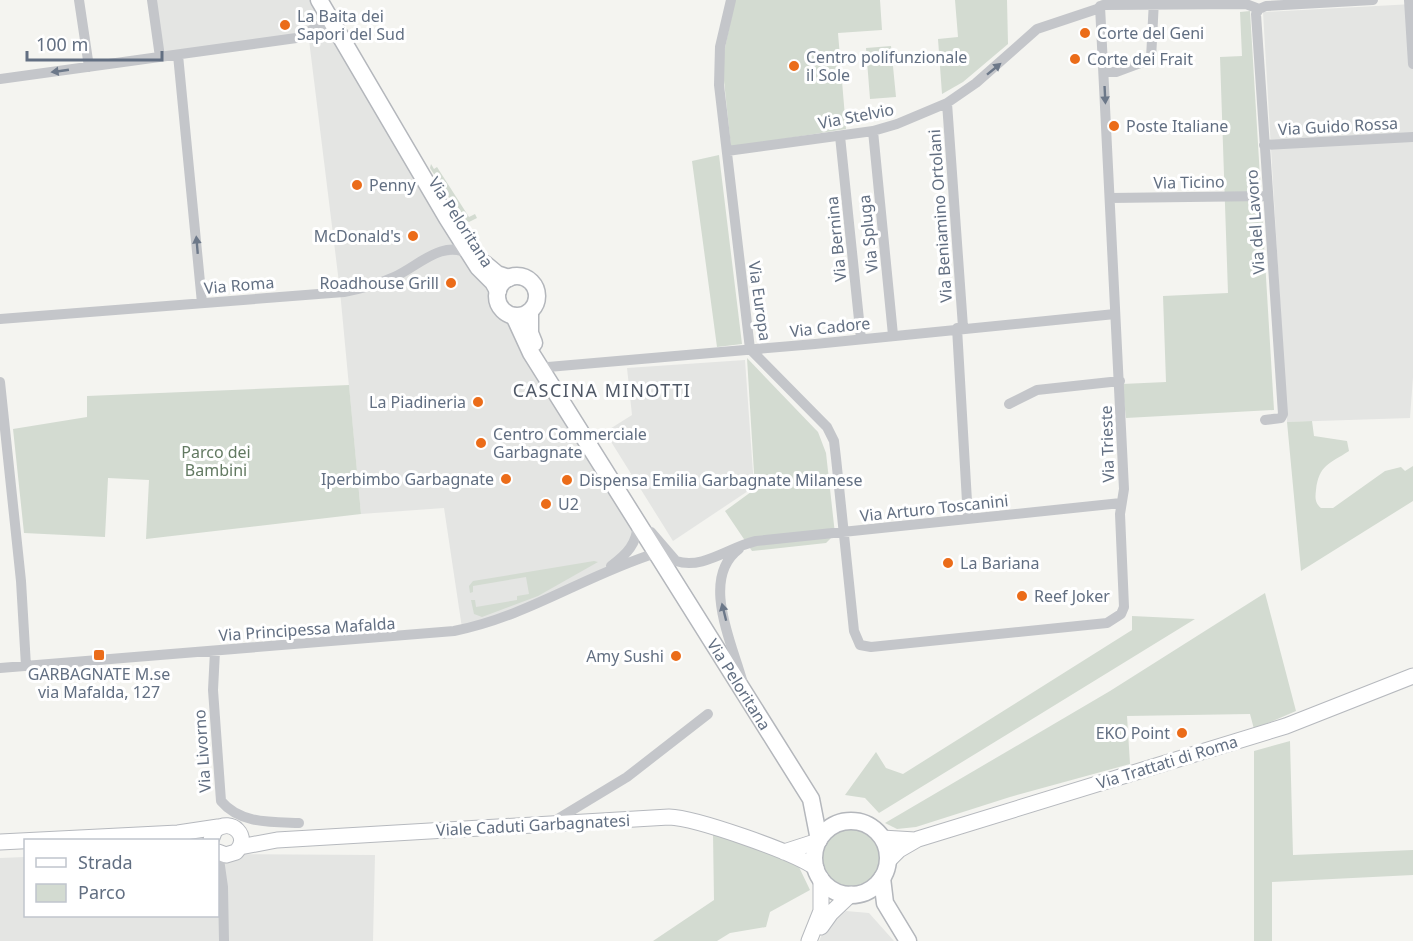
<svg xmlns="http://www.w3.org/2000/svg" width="1413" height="941" font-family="'Noto Sans',sans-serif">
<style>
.built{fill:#e4e5e3}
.green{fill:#d3dbd1}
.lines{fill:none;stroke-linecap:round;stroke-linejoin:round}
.secondary-casing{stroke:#b6b9be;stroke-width:17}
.primary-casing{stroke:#b4b7bc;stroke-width:19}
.street{stroke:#c4c6ca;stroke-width:10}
.secondary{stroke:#fff;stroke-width:15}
.primary{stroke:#fff;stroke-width:16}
.oneway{fill:#6c7889}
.poi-dot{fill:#eb6c19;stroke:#fff;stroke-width:2}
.labels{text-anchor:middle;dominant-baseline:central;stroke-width:6;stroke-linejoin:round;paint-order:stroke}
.poi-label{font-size:16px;fill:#626f82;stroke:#fff;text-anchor:start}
.street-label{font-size:16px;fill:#626f82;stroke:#fff}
.park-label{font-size:16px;fill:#627961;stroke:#fff}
.neighbourhood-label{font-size:18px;letter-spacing:1.5px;fill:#505967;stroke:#fff}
</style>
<rect width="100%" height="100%" fill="#f4f4f0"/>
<path class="built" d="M 154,0 L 310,0 L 321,16 L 299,34 L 162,55 Z
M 1413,4 L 1413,377 L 1410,418 L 1287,422 L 1263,12 Z
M 333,35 L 496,293 L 501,310 L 513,317 L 636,523 L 634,539 L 603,570 L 542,602 L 462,628 L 444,508 L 361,514 L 340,291 L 309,40 Z
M 745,360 L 754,487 L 673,541 L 605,432 L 632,415 L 627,368 Z
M 218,854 L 375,855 L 373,941 L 0,941 L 0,858 L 25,857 L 26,916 L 218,916 Z
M 846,911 L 869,913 L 894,941 L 819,941 L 825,928 Z"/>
<path class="green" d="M 735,0 L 880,0 L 882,30 L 838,33 L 846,129 L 731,147 L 722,62 Z
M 955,0 L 1007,0 L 1008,44 L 963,82 L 942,94 L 938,39 L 958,37 Z
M 1250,11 L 1274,410 L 1126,418 L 1122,384 L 1166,382 L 1163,296 L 1228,293 L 1220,57 L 1242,56 L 1240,12 Z
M 891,46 L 896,97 L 870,99 L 866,48 Z
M 719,155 L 742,344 L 717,347 L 692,161 Z
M 431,164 L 434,169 L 437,167 L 469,217 L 475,214 L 477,218 L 469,222 L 462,218 L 430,168 Z
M 747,358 L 818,432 L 826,453 L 835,534 L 826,543 L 752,551 L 725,511 L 755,489 Z
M 349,385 L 361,514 L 146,539 L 149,480 L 108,478 L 105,537 L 24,533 L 13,429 L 87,417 L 87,396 Z
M 1312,421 L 1314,436 L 1347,441 L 1349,451 C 1329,464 1319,465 1316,490 C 1315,498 1315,503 1321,508 L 1333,508 L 1385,471 L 1401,467 L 1405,471 L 1413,466 L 1413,501 L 1301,571 L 1287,422 Z
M 594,561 L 598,562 L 538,596 L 482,617 L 474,614 L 471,600 L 475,600 L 476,607 L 517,600 L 517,596 L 529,594 L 526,577 L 473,586 L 473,592 L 470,593 L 469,586 L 473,581 Z
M 1265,593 L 1296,711 L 1254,729 L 1250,714 L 1127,716 L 1130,764 L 1010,797 L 916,827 L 897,829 L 885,823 L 1110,691 Z
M 1132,616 L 1195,619 L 879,813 L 865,798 L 845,795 L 876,752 L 886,768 L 903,774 L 1132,630 Z
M 1290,741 L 1293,855 L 1413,850 L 1413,875 L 1272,882 L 1272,941 L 1254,941 L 1254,751 Z
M818 857a33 33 0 1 1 66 0a33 33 0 1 1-66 0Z
M 713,834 L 790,860 L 798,865 L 810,890 L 770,912 L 766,927 L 730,933 L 717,941 L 653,941 L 714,900 Z"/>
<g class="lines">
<g class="secondary-casing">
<path id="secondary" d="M 882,838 L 915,840
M 211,840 L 215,830 C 232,817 251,837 236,852 L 226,855 L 218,852
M 0,842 L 178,833 L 218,827
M 240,847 L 277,840 L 669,817 C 696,818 794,852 816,868
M 784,852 L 818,841
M 888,861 L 899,850 L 918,839 L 1286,726 L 1413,676
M 821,927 L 831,913 L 851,894
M 809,941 L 821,911 L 821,878"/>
</g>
<g class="primary-casing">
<g id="primary">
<path d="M 319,0 L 447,218 L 478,267 L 493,282 L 498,291"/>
<path d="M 485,264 L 497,274 L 509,278"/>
<circle cx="517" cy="296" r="20"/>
<path d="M 530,312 L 530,333 L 534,343"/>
<path id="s1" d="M 514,316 L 531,353 L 811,799 L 819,840"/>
<circle cx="851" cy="858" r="37"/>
<path d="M 882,878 L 885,903 L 908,941"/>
</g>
</g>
<path class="street" d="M 79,0 L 89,67
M 152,0 L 160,57
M 731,0 L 720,47 L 719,85 L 750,349 L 827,427 L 834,441 L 836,458 L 854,631 L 860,645 L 871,647 L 1107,623 L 1121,614 L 1124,607 L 1120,514 L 1124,489 L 1100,6
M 1409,0 L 1413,64
M 1259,9 L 1256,14 L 1283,414 L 1281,418 L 1265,420
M 301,36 L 323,23 L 332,23
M 178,55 L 202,303
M 1104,72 L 1116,72 L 1151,59 L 1154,0
M 0,79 L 318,35 L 332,23
M 947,103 L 963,327
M 873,131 L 893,335
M 840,136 L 861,339
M 1264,145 L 1413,137
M 727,151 L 873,131 L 897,124 L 947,103 L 976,83 L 1037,29 L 1097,9 L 1103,5 L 1246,4 L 1259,9 L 1266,6 L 1373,0
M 1110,198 L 1268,196
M 0,319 L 344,292 C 361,289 378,284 394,277 C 419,266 441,239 470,254
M 957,328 L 968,519
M 548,367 L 815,344 L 1115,314
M 0,382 L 21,581 L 26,666
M 1009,404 L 1037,390 L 1120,381
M 651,532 L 676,561 C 703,570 729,547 756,541 L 1121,503
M 739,549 C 700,578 732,643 742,680
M 611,566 C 627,554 637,544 638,523
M 215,651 L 213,690 L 221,801 C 240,824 272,822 299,823
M 0,668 L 454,631 C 526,617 586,575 656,553
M 551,823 L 627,777 L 708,714
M 218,852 L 223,887 L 224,941"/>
<use href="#secondary" class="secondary"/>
<use href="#primary" class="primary"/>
</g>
<defs><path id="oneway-solid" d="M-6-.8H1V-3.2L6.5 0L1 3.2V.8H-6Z" transform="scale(1.5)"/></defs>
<g class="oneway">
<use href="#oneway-solid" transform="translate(994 69) rotate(-39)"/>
<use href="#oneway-solid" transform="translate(60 71) rotate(172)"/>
<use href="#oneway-solid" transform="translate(1105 95) rotate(87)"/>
<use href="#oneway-solid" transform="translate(197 245) rotate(-95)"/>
<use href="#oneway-solid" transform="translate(724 612) rotate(-104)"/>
</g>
<g class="poi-dot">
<circle cx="285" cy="25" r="6"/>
<circle cx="1085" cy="33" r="6"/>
<circle cx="1075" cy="59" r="6"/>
<circle cx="794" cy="66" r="6"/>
<circle cx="1114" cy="126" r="6"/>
<circle cx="357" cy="185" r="6"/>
<circle cx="413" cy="236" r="6"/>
<circle cx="451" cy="283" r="6"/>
<circle cx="478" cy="402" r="6"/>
<circle cx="481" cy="443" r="6"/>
<circle cx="506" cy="479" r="6"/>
<circle cx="567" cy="480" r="6"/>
<circle cx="546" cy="504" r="6"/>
<circle cx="948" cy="563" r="6"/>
<circle cx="1022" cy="596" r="6"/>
<rect x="93" y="649" width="12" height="12" rx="3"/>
<circle cx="676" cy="656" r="6"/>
<circle cx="1182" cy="733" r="6"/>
</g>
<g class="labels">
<g class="poi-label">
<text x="297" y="16">La Baita dei<tspan x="297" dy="18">Sapori del Sud</tspan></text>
<text x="1097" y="33">Corte del Geni</text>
<text x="806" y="57">Centro polifunzionale<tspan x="806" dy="18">il Sole</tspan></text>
<text x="1087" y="59">Corte dei Frait</text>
<text x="1126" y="126">Poste Italiane</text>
<text x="369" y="185">Penny</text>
<text x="401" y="236" text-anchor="end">McDonald's</text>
<text x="439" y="283" text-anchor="end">Roadhouse Grill</text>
<text x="466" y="402" text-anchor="end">La Piadineria</text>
<text x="493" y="434">Centro Commerciale<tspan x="493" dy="18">Garbagnate</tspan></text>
<text x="494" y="479" text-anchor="end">Iperbimbo Garbagnate</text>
<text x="579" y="480">Dispensa Emilia Garbagnate Milanese</text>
<text x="558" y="504">U2</text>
<text x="960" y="563">La Bariana</text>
<text x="1034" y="596">Reef Joker</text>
<text x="664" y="656" text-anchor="end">Amy Sushi</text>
<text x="99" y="674" text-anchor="middle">GARBAGNATE M.se<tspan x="99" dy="18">via Mafalda, 127</tspan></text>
<text x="1170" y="733" text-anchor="end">EKO Point</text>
</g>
<g class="street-label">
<text transform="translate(856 116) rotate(-11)">Via Stelvio</text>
<text transform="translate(1338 126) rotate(-3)">Via Guido Rossa</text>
<text transform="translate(1189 182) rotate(-1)">Via Ticino</text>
<text transform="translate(940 216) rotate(-94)">Via Beniamino Ortolani</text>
<text transform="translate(461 222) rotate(57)">Via Peloritana</text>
<text transform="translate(1255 222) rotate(-94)">Via del Lavoro</text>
<text transform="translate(868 234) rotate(-96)">Via Spluga</text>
<text transform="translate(836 239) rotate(-96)">Via Bernina</text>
<text transform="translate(239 285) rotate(-5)">Via Roma</text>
<text transform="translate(760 301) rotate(82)">Via Europa</text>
<text transform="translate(830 327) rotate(-6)">Via Cadore</text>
<text transform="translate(1107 444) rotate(-92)">Via Trieste</text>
<text transform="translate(934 508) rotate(-6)">Via Arturo Toscanini</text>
<text transform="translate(307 629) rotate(-4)">Via Principessa Mafalda</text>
<text stroke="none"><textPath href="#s1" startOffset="432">Via Peloritana</textPath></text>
<text transform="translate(202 751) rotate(-94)">Via Livorno</text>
<text transform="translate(1167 762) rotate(-17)">Via Trattati di Roma</text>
<text transform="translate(533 825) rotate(-3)">Viale Caduti Garbagnatesi</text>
</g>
<g class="park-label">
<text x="216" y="452">Parco dei<tspan x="216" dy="18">Bambini</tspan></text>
</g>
<g class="neighbourhood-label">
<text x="602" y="390">CASCINA MINOTTI</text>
</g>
</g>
<rect x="24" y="839" width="195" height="78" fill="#ffffff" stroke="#c0c5cd" stroke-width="1.5"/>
<rect x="36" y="858" width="30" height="9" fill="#ffffff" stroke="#c0c5cd" stroke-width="1.5"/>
<text x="78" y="869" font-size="18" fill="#626f82">Strada</text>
<rect x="36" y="884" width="30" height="18" fill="#d3dbd1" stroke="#c0c5cd" stroke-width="1.5"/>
<text x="78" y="899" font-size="18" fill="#626f82">Parco</text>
<path d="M27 51v9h135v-9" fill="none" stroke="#626f82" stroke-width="3"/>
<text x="36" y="51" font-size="18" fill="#626f82" stroke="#ffffff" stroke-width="4.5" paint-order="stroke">100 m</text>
</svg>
